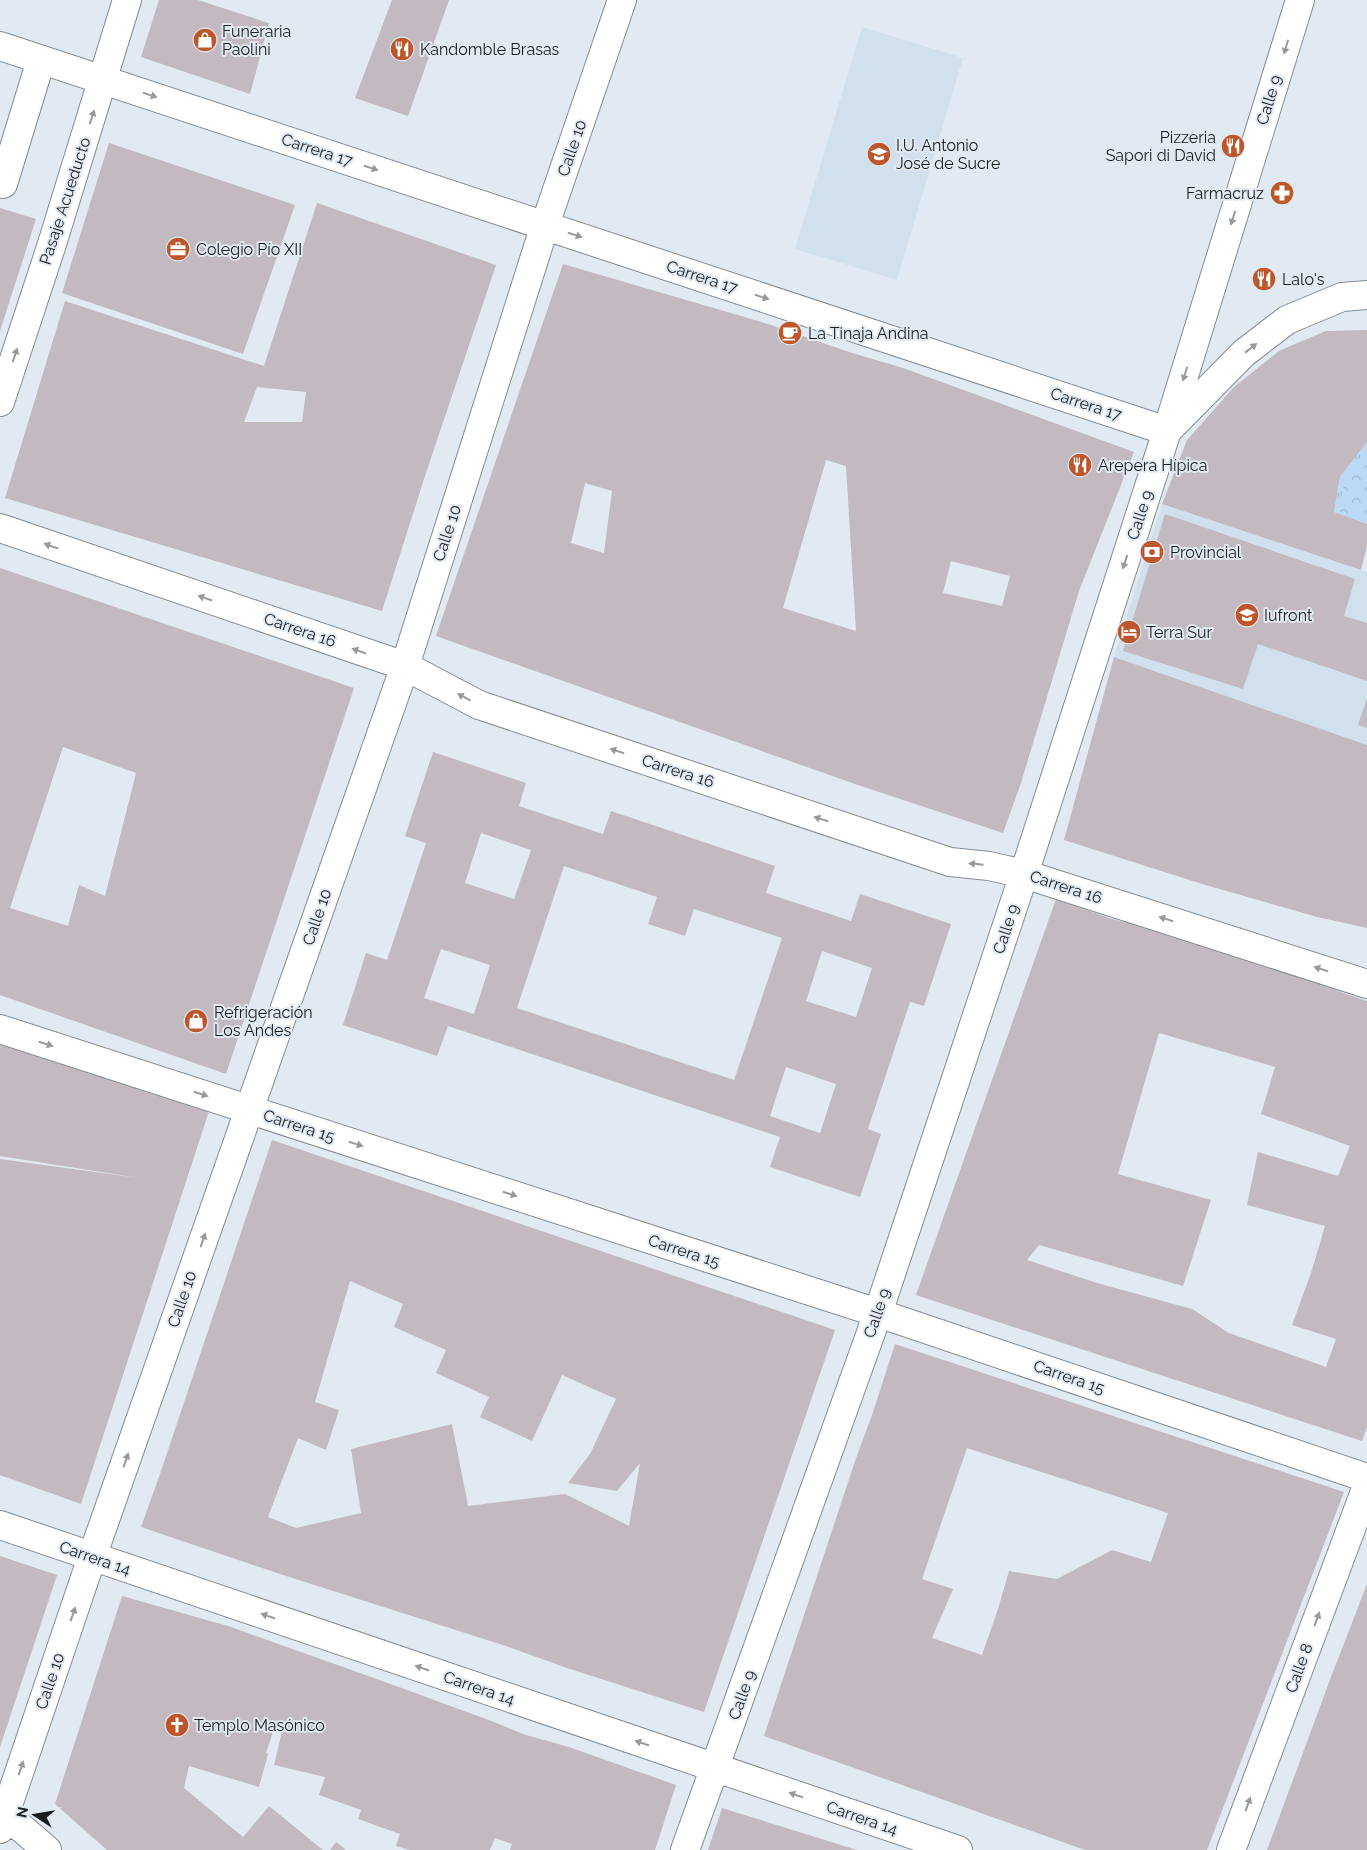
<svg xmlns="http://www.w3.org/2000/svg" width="1367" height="1850" font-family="Raleway,sans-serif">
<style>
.built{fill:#d1e0ed}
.grass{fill:url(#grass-tufts)}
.forest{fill:url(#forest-crowns)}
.building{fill:#c2b9c1;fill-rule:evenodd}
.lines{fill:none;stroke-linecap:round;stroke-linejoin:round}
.minor-casing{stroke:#838b92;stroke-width:30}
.minor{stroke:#fff;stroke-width:28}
.oneway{fill:#98999a}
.labels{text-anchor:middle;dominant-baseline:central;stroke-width:4;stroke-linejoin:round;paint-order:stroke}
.poi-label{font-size:16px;fill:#191c1f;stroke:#e1eaf2;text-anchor:start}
.street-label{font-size:16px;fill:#191c1f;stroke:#e1eaf2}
</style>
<defs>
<pattern id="grass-tufts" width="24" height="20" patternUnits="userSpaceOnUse" patternTransform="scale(1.25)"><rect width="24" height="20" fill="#b9d9f7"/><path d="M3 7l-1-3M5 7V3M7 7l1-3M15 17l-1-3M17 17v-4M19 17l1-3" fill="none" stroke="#9ebad3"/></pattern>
<pattern id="forest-crowns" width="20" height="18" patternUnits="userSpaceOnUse" patternTransform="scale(1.25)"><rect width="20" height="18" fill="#b9d9f7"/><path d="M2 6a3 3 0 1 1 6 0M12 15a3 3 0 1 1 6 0" fill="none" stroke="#9ebad3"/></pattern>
</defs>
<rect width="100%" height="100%" fill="#e1eaf2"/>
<path class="built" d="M 862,27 L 963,58 L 897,280 L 795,249 Z
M 1162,504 L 1367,572 L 1367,745 L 1114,657 Z"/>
<path class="grass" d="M 1367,442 L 1367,524 L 1334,512 L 1340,477 Z"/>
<path class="forest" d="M 1367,448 L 1367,521 L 1338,511 L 1345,479 Z"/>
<path class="building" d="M 159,0 L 198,0 L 269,23 L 250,94 L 141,57 Z
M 392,0 L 449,0 L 408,116 L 355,98 Z
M 109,143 L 295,205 L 243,354 L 62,293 Z
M 317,203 L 496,265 L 425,476 L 382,611 L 5,498 L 65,301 L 264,366 ZM 257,387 L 306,392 L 302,422 L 244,422 Z
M 0,208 L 36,219 L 0,331 Z
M 563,264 L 768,324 L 849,352 L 903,368 L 1134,452 L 1079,591 L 1021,783 L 1003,833 L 855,784 L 436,636 ZM 826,460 L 846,466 L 856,631 L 783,608 ZM 585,483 L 612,491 L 604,553 L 571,543 ZM 951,561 L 1010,576 L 1002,606 L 943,593 Z
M 1367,330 L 1367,442 L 1340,477 L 1334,512 L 1367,524 L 1367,546 L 1361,570 L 1162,504 L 1187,440 L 1234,387 L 1279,351 L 1295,344 L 1326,331 Z
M 1165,514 L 1355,579 L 1344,616 L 1367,623 L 1367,681 L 1258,644 L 1243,689 L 1123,651 Z
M 0,568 L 354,688 L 226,1074 L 0,995 ZM 63,747 L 136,773 L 105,896 L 79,885 L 68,926 L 10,908 Z
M 1114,657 L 1367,745 L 1367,928 L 1317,917 L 1202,884 L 1064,840 Z
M 1367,698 L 1367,728 L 1358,725 Z
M 433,752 L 526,783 L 519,806 L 603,834 L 611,811 L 775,866 L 766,893 L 851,921 L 860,894 L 951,924 L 924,1006 L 910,1002 L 868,1129 L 881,1134 L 860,1197 L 770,1167 L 780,1137 L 448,1026 L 437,1056 L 343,1025 L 366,953 L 387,960 L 426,843 L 405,836 ZM 481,833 L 531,850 L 514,899 L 465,883 ZM 564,866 L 657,897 L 648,924 L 685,936 L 694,909 L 782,938 L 734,1080 L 517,1008 ZM 441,949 L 490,965 L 474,1014 L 424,998 ZM 822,951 L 872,968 L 856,1017 L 806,1001 ZM 786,1067 L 836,1084 L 820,1133 L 770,1116 Z
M 1056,899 L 1112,919 L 1172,933 L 1367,1001 L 1367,1427 L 1362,1441 L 916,1295 ZM 1159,1033 L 1275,1067 L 1261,1114 L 1350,1146 L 1338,1176 L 1258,1152 L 1247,1205 L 1325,1226 L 1311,1273 L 1292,1325 L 1336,1339 L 1326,1367 L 1229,1333 L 1192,1309 L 1097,1283 L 1027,1260 L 1039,1245 L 1183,1286 L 1211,1200 L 1118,1174 Z
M 0,1042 L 209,1111 L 81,1504 L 0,1475 L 0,1159 L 139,1178 L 0,1156 Z
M 272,1140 L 835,1330 L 704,1712 L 567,1668 L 506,1646 L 280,1574 L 141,1527 L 160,1474 ZM 350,1281 L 403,1304 L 394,1327 L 446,1350 L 436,1373 L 489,1397 L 480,1417 L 532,1441 L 562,1375 L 616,1399 L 590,1454 L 568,1483 L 617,1491 L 640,1463 L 629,1526 L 565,1494 L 468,1506 L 452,1424 L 351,1449 L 361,1513 L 296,1528 L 268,1517 L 298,1438 L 326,1450 L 339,1410 L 315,1402 Z
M 895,1344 L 1344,1492 L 1207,1850 L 1085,1850 L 764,1736 L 855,1461 L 872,1415 ZM 967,1448 L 1168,1513 L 1151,1562 L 1112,1550 L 1057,1579 L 1009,1571 L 998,1609 L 982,1655 L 932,1638 L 953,1589 L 922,1579 Z
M 0,1556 L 57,1575 L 0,1747 Z
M 1367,1584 L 1367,1850 L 1267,1850 L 1331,1677 Z
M 122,1596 L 228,1626 L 399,1687 L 494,1722 L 526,1735 L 569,1747 L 676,1785 L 655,1850 L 510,1850 L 512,1844 L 495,1838 L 490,1850 L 409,1850 L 396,1846 L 400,1834 L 358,1819 L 361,1810 L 319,1795 L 325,1777 L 274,1765 L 284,1723 L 277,1720 L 266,1753 L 268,1754 L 259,1787 L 189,1766 L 184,1788 L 243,1837 L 269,1806 L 323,1850 L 107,1850 L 55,1804 Z
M 722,1808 L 857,1850 L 708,1850 Z
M 336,1842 L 346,1850 L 330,1850 Z"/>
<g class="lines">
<g class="minor-casing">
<path id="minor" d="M 0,46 L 1167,431 L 1244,353 L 1287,320 L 1342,297 L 1367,295
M 3,184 L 41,60
M 0,402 L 52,244 L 127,0
M 0,528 L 405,666 L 479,705 L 950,862 L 989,866 L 1024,874 L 1367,984
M 0,1029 L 878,1313 L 1367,1478
M 0,1525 L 958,1850
M 0,1812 L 5,1814 L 47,1850
M 0,1829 L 92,1557 L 405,666 L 545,225 L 622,0
M 685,1850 L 878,1313 L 1024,874 L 1167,431 L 1300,0
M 1231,1850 L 1367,1486"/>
</g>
<use href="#minor" class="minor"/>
</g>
<defs><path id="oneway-solid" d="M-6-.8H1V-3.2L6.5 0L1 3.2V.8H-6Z" transform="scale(1.25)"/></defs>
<g class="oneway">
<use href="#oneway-solid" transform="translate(1286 47) rotate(107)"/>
<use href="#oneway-solid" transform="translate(150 95) rotate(18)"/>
<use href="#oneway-solid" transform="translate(92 117) rotate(-72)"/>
<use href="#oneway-solid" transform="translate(371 168) rotate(18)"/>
<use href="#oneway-solid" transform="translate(1233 218) rotate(107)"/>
<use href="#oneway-solid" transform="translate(575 235) rotate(18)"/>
<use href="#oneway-solid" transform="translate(762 297) rotate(18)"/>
<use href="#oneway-solid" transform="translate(1251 348) rotate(-38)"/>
<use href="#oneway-solid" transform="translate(15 355) rotate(-72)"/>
<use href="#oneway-solid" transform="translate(1185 374) rotate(107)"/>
<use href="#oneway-solid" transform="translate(51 546) rotate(-161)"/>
<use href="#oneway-solid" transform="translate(1125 562) rotate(108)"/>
<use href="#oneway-solid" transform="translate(205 598) rotate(-161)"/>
<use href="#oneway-solid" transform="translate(359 651) rotate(-161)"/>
<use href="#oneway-solid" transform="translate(464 697) rotate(-152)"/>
<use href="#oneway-solid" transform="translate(617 751) rotate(-162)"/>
<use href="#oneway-solid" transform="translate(821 819) rotate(-162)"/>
<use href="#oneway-solid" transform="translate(976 864) rotate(-174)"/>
<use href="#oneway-solid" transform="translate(1166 919) rotate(-162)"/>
<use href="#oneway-solid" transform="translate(1321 969) rotate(-162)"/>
<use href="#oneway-solid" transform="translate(46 1044) rotate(18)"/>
<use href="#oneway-solid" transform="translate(201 1094) rotate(18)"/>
<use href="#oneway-solid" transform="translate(356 1144) rotate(18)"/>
<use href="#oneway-solid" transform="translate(510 1194) rotate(18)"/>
<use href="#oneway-solid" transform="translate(203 1240) rotate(-71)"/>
<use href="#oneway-solid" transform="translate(126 1460) rotate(-71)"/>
<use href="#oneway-solid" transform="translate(73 1614) rotate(-71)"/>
<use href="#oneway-solid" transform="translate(268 1616) rotate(-161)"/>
<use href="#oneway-solid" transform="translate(1317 1619) rotate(-70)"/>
<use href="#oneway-solid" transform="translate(422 1668) rotate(-161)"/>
<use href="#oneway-solid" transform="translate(642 1743) rotate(-161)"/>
<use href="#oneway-solid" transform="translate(21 1768) rotate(-71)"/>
<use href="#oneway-solid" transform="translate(796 1795) rotate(-161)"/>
<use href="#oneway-solid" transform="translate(1248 1804) rotate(-70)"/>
</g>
<defs>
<g id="shop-disc" transform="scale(1.25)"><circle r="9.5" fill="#bd572b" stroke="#e1eaf2"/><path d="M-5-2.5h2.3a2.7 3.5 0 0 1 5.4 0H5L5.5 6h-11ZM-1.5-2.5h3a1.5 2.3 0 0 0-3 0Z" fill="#fff"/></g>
<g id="restaurant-disc" transform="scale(1.25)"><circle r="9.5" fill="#bd572b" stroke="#e1eaf2"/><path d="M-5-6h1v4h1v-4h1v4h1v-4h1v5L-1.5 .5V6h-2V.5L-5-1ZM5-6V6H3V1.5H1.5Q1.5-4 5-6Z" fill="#fff"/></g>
<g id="university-disc" transform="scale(1.25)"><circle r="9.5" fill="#bd572b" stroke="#e1eaf2"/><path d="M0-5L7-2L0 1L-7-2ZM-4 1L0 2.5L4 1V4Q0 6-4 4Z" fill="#fff"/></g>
<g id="pharmacy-disc" transform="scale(1.25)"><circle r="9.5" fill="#bd572b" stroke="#e1eaf2"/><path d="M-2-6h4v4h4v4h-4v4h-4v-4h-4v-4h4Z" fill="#fff"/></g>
<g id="office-disc" transform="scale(1.25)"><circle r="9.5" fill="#bd572b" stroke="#e1eaf2"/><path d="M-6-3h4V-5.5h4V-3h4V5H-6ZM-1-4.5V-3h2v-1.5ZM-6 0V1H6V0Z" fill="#fff"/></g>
<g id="cafe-disc" transform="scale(1.25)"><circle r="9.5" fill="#bd572b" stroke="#e1eaf2"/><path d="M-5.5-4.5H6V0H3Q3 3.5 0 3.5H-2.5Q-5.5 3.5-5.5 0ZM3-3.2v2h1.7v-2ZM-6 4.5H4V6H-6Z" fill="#fff"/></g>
<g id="bank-disc" transform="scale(1.25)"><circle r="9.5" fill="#bd572b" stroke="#e1eaf2"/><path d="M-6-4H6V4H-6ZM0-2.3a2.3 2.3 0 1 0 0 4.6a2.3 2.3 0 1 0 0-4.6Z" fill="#fff"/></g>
<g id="hotel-disc" transform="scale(1.25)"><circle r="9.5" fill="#bd572b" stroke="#e1eaf2"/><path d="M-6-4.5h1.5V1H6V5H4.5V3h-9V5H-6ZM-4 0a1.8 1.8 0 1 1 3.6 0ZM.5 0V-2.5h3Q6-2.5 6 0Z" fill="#fff"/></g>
<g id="church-disc" transform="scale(1.25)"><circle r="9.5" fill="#bd572b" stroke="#e1eaf2"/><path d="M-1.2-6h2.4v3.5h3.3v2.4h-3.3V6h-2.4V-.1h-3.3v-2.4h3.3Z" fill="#fff"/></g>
</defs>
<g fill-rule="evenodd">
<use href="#shop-disc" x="205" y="40"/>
<use href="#restaurant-disc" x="402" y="49"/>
<use href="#restaurant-disc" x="1233" y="146"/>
<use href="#university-disc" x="879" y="154"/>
<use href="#pharmacy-disc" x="1282" y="193"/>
<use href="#office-disc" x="178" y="249"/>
<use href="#restaurant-disc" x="1264" y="279"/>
<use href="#cafe-disc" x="790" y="333"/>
<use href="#restaurant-disc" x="1080" y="465"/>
<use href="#bank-disc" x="1152" y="552"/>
<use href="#university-disc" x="1247" y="615"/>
<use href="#hotel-disc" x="1129" y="632"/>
<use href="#shop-disc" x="196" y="1021"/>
<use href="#church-disc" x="177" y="1725"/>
</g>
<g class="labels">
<g class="poi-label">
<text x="222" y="31">Funeraria<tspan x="222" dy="18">Paolini</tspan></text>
<text x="420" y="49">Kandomble Brasas</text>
<text x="1216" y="137" text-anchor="end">Pizzeria<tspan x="1216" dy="18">Sapori di David</tspan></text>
<text x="896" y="145">I.U. Antonio<tspan x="896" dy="18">José de Sucre</tspan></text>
<text x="1264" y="193" text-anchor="end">Farmacruz</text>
<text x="196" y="249">Colegio Pío XII</text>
<text x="1282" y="279">Lalo's</text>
<text x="808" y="333">La Tinaja Andina</text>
<text x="1098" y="465">Arepera Hípica</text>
<text x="1170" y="552">Provincial</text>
<text x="1264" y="615">Iufront</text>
<text x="1146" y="632">Terra Sur</text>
<text x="214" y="1012">Refrigeración<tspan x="214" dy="18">Los Andes</tspan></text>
<text x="194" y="1725">Templo Masónico</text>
</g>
<g class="street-label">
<text transform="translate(1269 100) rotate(-73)">Calle 9</text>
<text transform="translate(572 148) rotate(-71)">Calle 10</text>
<text transform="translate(317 150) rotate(18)">Carrera 17</text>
<text transform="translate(65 201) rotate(-72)">Pasaje Acueducto</text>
<text transform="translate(702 277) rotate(18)">Carrera 17</text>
<text transform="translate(1086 404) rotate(18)">Carrera 17</text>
<text transform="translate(1140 515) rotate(-72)">Calle 9</text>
<text transform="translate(447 533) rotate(-72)">Calle 10</text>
<text transform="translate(300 630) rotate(19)">Carrera 16</text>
<text transform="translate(678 771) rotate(18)">Carrera 16</text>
<text transform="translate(1066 887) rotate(18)">Carrera 16</text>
<text transform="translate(317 917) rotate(-71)">Calle 10</text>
<text transform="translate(1006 929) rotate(-72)">Calle 9</text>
<text transform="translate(299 1126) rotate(18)">Carrera 15</text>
<text transform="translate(684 1251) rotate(18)">Carrera 15</text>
<text transform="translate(182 1299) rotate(-71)">Calle 10</text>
<text transform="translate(877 1313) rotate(-71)">Calle 9</text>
<text transform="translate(1069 1377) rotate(19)">Carrera 15</text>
<text transform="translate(95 1558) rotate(19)">Carrera 14</text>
<text transform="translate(1299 1668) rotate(-70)">Calle 8</text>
<text transform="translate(50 1681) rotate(-71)">Calle 10</text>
<text transform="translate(479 1688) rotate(19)">Carrera 14</text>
<text transform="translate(742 1695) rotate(-70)">Calle 9</text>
<text transform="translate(862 1818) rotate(19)">Carrera 14</text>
</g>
</g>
<g transform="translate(35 1815) rotate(282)" stroke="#e1eaf2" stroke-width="4" paint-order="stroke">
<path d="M0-4L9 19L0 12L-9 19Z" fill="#191c1f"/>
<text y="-8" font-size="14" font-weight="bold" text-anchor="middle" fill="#191c1f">N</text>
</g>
</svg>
